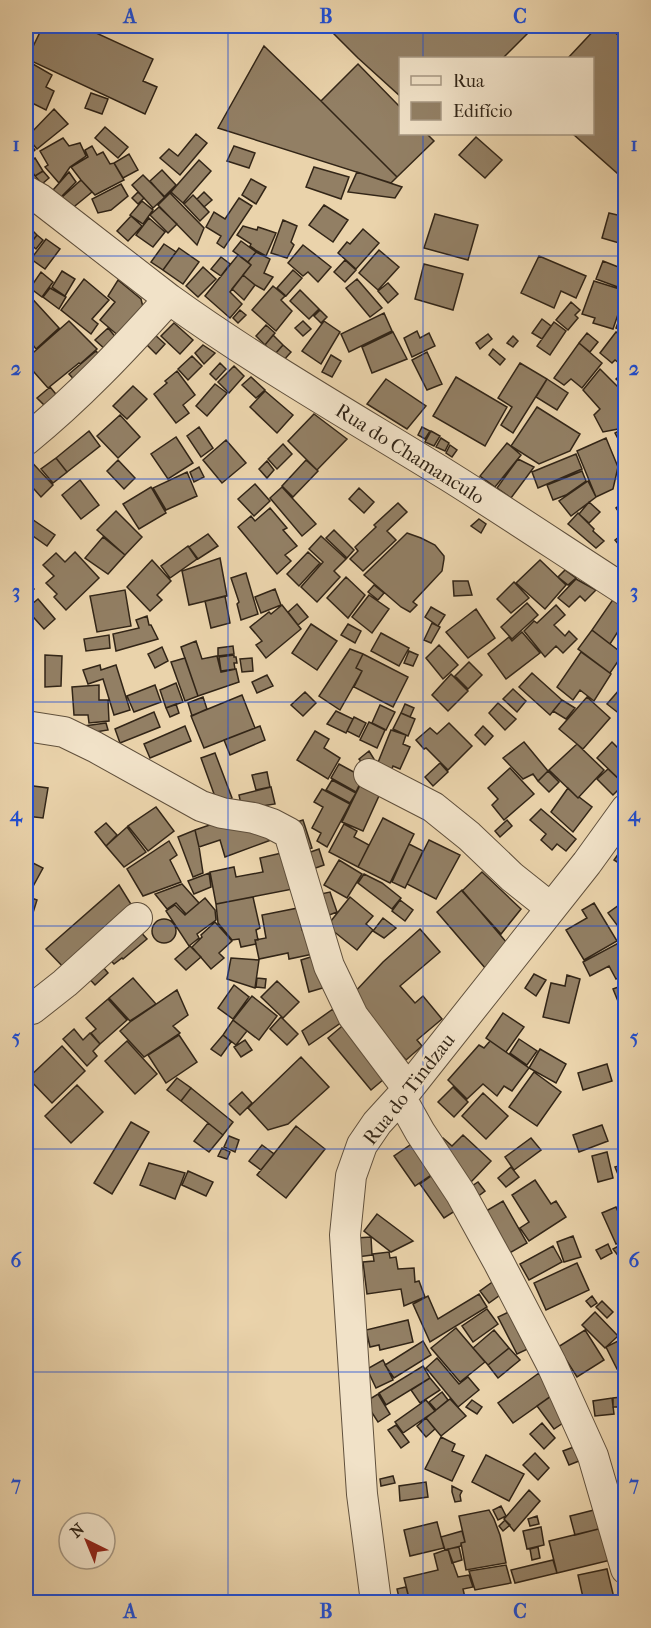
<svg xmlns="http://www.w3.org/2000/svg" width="651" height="1628" font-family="'IM FELL French Canon',serif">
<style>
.building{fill:#927f64;stroke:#322517;stroke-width:1.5}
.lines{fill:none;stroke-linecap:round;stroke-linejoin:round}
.minor-casing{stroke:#60503c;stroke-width:32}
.minor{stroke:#f1e2c8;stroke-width:30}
.grid{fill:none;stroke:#1d4ed8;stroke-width:1.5;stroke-opacity:0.55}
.labels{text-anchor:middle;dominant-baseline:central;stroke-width:4.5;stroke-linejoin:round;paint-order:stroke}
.street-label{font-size:20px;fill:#322517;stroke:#f1e2c8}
.neatline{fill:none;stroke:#1d4ed8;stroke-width:2}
.grid-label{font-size:20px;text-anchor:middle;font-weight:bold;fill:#1d4ed8}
</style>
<rect width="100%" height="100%" fill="#ead3ab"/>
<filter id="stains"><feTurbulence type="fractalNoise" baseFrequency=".00333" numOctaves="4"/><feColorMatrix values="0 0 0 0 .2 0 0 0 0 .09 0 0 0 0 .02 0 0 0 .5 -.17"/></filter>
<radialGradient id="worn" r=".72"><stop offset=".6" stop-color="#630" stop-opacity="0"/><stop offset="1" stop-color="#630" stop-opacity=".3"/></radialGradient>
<path class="building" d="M 43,26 L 81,26 L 153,59 L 143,81 L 157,87 L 145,114 L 27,59 Z
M 326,26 L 535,26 L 503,58 L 400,58 L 400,96 L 358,58 Z
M 598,26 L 607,26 L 626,42 L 626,181 L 573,134 L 592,134 L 592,58 L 568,58 Z
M 264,46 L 321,101 L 397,177 L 391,183 L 218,128 Z
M 26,60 L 52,75 L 46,87 L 54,91 L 46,110 L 26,100 Z
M 358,64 L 400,107 L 400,134 L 427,134 L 434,141 L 397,177 L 321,101 Z
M 91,93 L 108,99 L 102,114 L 85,108 Z
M 54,109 L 68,124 L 37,149 L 27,137 Z
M 105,127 L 128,147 L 118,158 L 95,138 Z
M 196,134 L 207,143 L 180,175 L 160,158 L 169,149 L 178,156 Z
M 476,137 L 502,160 L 485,178 L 459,155 Z
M 63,138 L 69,146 L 80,143 L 86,156 L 70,167 L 59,183 L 45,167 L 48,165 L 40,151 Z
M 26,140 L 35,150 L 26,158 Z
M 92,146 L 97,155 L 103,152 L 110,164 L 114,163 L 124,180 L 95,195 L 81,180 L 71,167 L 88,157 L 85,150 Z
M 234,146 L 255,153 L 249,168 L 227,161 Z
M 129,154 L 138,170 L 123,178 L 114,163 Z
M 35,158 L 43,171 L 35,176 L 26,163 Z
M 199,160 L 211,171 L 183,203 L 171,192 Z
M 314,167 L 349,177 L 341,199 L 306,187 Z
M 162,170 L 176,185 L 164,197 L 150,181 Z
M 43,171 L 49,178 L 42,184 L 35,176 Z
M 69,172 L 76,182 L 60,198 L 53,190 Z
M 357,172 L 402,187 L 395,198 L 348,192 Z
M 143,175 L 165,197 L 153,208 L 132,185 Z
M 251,179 L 266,187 L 256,204 L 242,195 Z
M 81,180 L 92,192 L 70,210 L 60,199 Z
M 121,184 L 128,196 L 111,210 L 98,213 L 92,199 Z
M 138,192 L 144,198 L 138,204 L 132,198 Z
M 204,192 L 212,200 L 204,207 L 197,199 Z
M 170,193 L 204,228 L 197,245 L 158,205 Z
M 193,195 L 209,212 L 200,221 L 184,204 Z
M 239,198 L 252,206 L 224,248 L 217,243 L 221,236 L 206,227 L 214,212 L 225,219 Z
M 142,201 L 153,210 L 143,224 L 130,215 Z
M 324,205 L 348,220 L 333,242 L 309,225 Z
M 159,207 L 177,224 L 168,233 L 150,215 Z
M 609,213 L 626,217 L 626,245 L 602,238 Z
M 435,214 L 478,225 L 468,260 L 424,248 Z
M 131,216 L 142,226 L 128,241 L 117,231 Z
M 149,218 L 165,232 L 153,247 L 136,235 Z
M 283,220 L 297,226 L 291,242 L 294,245 L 287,258 L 271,253 Z
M 243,226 L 257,230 L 258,227 L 276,233 L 266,256 L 257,251 L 250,246 L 251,244 L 237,235 Z
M 30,228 L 37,235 L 30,244 L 26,240 L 26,234 Z
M 363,229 L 379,243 L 356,269 L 338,253 L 347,242 L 350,244 Z
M 37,235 L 43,240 L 36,249 L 30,244 Z
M 46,239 L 60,249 L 45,269 L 31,259 Z
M 241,241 L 256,252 L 248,262 L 233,251 Z
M 164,244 L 176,252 L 163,270 L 151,262 Z
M 303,245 L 331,267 L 318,282 L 308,272 L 303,276 L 288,263 Z
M 179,248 L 199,262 L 183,284 L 163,270 Z
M 379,250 L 399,267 L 378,290 L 359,273 Z
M 256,252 L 270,259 L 264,273 L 273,277 L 264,290 L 255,285 L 243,275 L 251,265 L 248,262 Z
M 238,255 L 251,265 L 230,292 L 242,304 L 230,318 L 205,296 Z
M 539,256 L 586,276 L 576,298 L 561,291 L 554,308 L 521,293 Z
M 221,257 L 230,264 L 221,276 L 211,269 Z
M 345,260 L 356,270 L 345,282 L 334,272 Z
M 603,261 L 626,270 L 626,290 L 596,279 Z
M 424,264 L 463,274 L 453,310 L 415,299 Z
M 203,267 L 216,279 L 198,297 L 186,286 Z
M 293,270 L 302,278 L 286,296 L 277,288 Z
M 62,271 L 75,279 L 65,296 L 52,287 Z
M 41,272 L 53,282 L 42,297 L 30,288 Z
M 243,275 L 255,285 L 244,300 L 232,289 Z
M 84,279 L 109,300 L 92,319 L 98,324 L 91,334 L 61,310 Z
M 357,279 L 382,308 L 370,317 L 346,288 Z
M 118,280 L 141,299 L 143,307 L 121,338 L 100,320 L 115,302 L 108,296 Z
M 594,281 L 626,291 L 613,329 L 593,323 L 595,318 L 582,314 Z
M 388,283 L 398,294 L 388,303 L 378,291 Z
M 273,286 L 285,296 L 281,300 L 292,311 L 276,331 L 252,310 Z
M 50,288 L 66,297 L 59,309 L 43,297 Z
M 300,290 L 319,309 L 309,319 L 290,301 Z
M 27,293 L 59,328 L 36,349 L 26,336 L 26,295 Z
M 626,301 L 626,332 L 616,328 Z
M 571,302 L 580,310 L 575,315 L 578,318 L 568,330 L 556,320 Z
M 240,310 L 246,315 L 238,323 L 233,318 Z
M 320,310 L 327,317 L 321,323 L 314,316 Z
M 384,313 L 392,331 L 349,352 L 341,334 Z
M 542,319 L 551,326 L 542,339 L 532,333 Z
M 69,321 L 97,349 L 80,364 L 79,363 L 48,388 L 26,363 L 26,359 Z
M 303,321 L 311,329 L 303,336 L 295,328 Z
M 324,321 L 340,332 L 321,364 L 302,351 Z
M 554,322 L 566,331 L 550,355 L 537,346 Z
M 174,323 L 193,340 L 180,354 L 161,336 Z
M 266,325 L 275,333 L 265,345 L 256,336 Z
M 108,328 L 118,340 L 107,351 L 95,340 Z
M 417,331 L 420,338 L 429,333 L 435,346 L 412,357 L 404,338 Z
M 393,332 L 407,359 L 372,373 L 362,347 Z
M 616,332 L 626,338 L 625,368 L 615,360 L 612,363 L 600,353 Z
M 587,333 L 598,342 L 590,352 L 579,343 Z
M 154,334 L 165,344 L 156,354 L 145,343 Z
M 488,334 L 492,339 L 480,349 L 476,343 Z
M 273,335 L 283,345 L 275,354 L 265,345 Z
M 513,336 L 518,341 L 513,347 L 507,343 Z
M 579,343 L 602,363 L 582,388 L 571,379 L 564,385 L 554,378 Z
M 203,345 L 215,353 L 204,364 L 195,353 Z
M 283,345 L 291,352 L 283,361 L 275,354 Z
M 493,349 L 505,359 L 500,365 L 489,355 Z
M 96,351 L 106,362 L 80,386 L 69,374 Z
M 427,352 L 442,384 L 427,390 L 412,360 Z
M 331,355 L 341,361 L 332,377 L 322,372 Z
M 192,356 L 202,366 L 188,380 L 178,369 Z
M 220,363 L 226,369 L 216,380 L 210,374 Z
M 520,363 L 547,379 L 513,433 L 501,425 L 512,407 L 498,398 Z
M 234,366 L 244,376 L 229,393 L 218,382 Z
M 600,369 L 626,395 L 626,424 L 618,429 L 603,432 L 594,415 L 600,409 L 583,390 Z
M 626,370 L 626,388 L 616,379 Z
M 177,371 L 195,395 L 183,405 L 189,413 L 176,423 L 154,394 L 167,383 L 165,381 Z
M 251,377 L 265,390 L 256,398 L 242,385 Z
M 456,377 L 507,407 L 485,446 L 433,416 Z
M 386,379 L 426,406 L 407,429 L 367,404 Z
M 547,379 L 568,393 L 557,410 L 536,397 Z
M 215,384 L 227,393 L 207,416 L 196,406 Z
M 133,386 L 147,399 L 127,419 L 113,406 Z
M 50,387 L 60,399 L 48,409 L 37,398 Z
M 265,391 L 293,415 L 277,433 L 250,407 Z
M 537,407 L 580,434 L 570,451 L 539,464 L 511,446 Z
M 314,414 L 347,439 L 317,470 L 288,441 Z
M 120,415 L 140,437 L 118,458 L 97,436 Z
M 199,427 L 213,448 L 201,457 L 187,436 Z
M 422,427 L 430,431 L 425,439 L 418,435 Z
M 626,427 L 626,447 L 623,448 L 615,433 Z
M 89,431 L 100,446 L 67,472 L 56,458 Z
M 431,431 L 440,436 L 434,446 L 425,442 Z
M 176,437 L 193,463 L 168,479 L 151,454 Z
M 441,438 L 449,443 L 445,451 L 436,447 Z
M 606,438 L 618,467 L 613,489 L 596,497 L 577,451 Z
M 226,440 L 246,463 L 222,483 L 203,460 Z
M 507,443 L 521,455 L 495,487 L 480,476 Z
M 283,444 L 292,454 L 277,469 L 268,459 Z
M 450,445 L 457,450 L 452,457 L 446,453 Z
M 576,454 L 582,469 L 538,488 L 532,472 Z
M 26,456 L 53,485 L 41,497 L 26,480 Z
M 56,458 L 67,472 L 53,483 L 41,469 Z
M 518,459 L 534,467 L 511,498 L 497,488 Z
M 118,460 L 135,478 L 124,489 L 107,471 Z
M 306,460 L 318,471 L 293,497 L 282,486 Z
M 267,461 L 274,470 L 267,478 L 259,469 Z
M 199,467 L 204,477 L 194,482 L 190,472 Z
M 626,467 L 626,481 L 624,481 L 619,470 Z
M 582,471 L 586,481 L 566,495 L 553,500 L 547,485 Z
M 187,472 L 197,496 L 166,510 L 153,488 Z
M 80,480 L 99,505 L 81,519 L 62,495 Z
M 588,481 L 596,497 L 571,516 L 559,501 Z
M 255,484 L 270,501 L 254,516 L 238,499 Z
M 151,487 L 166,513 L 139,529 L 123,504 Z
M 282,487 L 316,524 L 302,536 L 270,498 Z
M 359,488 L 374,502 L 364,513 L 349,499 Z
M 626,500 L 626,520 L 625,521 L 616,508 Z
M 589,502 L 600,512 L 589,523 L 579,514 Z
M 398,503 L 407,512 L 387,531 L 396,540 L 363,571 L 350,559 L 358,551 L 355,547 L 376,527 L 374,525 Z
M 270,508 L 287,528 L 283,530 L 297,546 L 285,555 L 291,561 L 277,574 L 238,527 L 251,516 L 255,521 Z
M 116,511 L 142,537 L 125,555 L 97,530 Z
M 578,513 L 594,529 L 593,531 L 604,541 L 596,548 L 568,524 Z
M 26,515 L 55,535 L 47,546 L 26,531 Z
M 479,519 L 486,524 L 481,533 L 471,526 Z
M 334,530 L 354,550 L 347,558 L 326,538 Z
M 407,533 L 421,538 L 435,545 L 444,556 L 444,559 L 442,571 L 413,602 L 417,605 L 410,612 L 401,607 L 364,575 Z
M 624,533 L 626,535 L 625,552 L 615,540 Z
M 208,534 L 218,546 L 198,559 L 189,547 Z
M 321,536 L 346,559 L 334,571 L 340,577 L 317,602 L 301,587 L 323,562 L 309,549 Z
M 103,537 L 125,555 L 108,574 L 85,558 Z
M 188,546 L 197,559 L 170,578 L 161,566 Z
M 75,552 L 99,578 L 66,610 L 54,597 L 57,594 L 46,583 L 54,576 L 43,565 L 56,553 L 65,562 Z
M 308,552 L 320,563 L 299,586 L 287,574 Z
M 220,558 L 227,596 L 189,605 L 182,571 Z
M 152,560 L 171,581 L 157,595 L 162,600 L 150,611 L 127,587 Z
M 540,560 L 566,585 L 545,609 L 516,583 Z
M 565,570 L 576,578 L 568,585 L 558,577 Z
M 246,573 L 258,614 L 241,620 L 237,604 L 239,602 L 231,578 Z
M 346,577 L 365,595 L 348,618 L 327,598 Z
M 576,579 L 596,590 L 585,601 L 580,596 L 569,607 L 558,598 Z
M 26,581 L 34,589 L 26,598 Z
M 453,581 L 468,581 L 472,595 L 454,596 Z
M 514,582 L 529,598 L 511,613 L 497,599 Z
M 374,585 L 384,593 L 378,600 L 368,592 Z
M 275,589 L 281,605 L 261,613 L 255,597 Z
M 125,590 L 131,626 L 97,632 L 90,596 Z
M 369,595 L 389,609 L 372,633 L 352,617 Z
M 225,596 L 230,623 L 211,628 L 205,601 Z
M 614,598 L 626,607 L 626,619 L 610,644 L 592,630 Z
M 38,599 L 55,619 L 44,629 L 26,609 Z
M 527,603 L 538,615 L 512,639 L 501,627 Z
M 297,604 L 308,617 L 298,625 L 288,612 Z
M 282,605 L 301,629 L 266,658 L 256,645 L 262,641 L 250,627 L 269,612 L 271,614 Z
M 556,605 L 565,615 L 554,625 L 565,636 L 569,631 L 577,639 L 563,653 L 556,646 L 545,657 L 524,631 L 534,621 L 537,623 Z
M 431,607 L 445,615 L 438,626 L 425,617 Z
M 476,609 L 495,638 L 468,658 L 446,632 Z
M 147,616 L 149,625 L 151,625 L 158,639 L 116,651 L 113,634 L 139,628 L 136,620 Z
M 432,623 L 440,627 L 431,643 L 424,640 Z
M 311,624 L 337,641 L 317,670 L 292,653 Z
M 348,624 L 361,631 L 355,643 L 341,635 Z
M 592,630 L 623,654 L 610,673 L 578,649 Z
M 522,632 L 540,653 L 506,679 L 488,654 L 509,637 L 512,641 Z
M 381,633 L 409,648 L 399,666 L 371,651 Z
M 109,635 L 110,648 L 86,651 L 84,639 Z
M 196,641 L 202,659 L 217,656 L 221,672 L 236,669 L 239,682 L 198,696 L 181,647 Z
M 439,645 L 458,665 L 443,679 L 426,658 Z
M 233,646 L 234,654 L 218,656 L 218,648 Z
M 162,647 L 168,661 L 155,668 L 148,654 Z
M 350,649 L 363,654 L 356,668 L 362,671 L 340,710 L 319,696 Z
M 409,651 L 418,655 L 413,666 L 404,663 Z
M 581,652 L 611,674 L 594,701 L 580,690 L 573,700 L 557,687 Z
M 363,654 L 408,677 L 393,707 L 354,687 L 362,671 L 356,668 Z
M 45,655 L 62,656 L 61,686 L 45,687 Z
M 234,655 L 234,657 L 236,657 L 237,663 L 234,663 L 235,669 L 221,671 L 219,657 Z
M 185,658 L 198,696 L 185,701 L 171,662 Z
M 252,658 L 253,671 L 242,672 L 240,659 Z
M 469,662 L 482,675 L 468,689 L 455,676 Z
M 100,665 L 101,670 L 116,665 L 130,710 L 114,715 L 103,679 L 88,684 L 83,670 Z
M 532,673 L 562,700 L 550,715 L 519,687 Z
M 451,674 L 468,691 L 448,711 L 432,695 Z
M 267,675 L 273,686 L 257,693 L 252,682 Z
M 626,682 L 626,719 L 607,704 Z
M 176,683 L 183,702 L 166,708 L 160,690 Z
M 99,685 L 99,700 L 108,700 L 109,721 L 89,723 L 88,715 L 74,715 L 72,687 Z
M 155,685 L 161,702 L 134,712 L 127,696 Z
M 513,689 L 526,701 L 517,712 L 503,699 Z
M 305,692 L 316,703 L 303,716 L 291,705 Z
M 242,695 L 255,728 L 204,748 L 191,716 Z
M 203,697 L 207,709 L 192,716 L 188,703 Z
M 587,697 L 610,718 L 583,749 L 559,729 Z
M 562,700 L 575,708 L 566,719 L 553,711 Z
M 498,703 L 516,719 L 505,730 L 489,713 Z
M 176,704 L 179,713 L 170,717 L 166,708 Z
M 405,704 L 414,708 L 410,717 L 401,713 Z
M 380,705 L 395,712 L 386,730 L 372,723 Z
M 336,711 L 353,719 L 346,733 L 327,724 Z
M 154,712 L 160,727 L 120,743 L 115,729 Z
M 401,713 L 415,719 L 408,736 L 393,729 Z
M 354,717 L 366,723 L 359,737 L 347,731 Z
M 369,722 L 385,730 L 377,748 L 360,740 Z
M 106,723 L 108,730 L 83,734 L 84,726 Z
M 449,723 L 472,746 L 448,770 L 426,748 L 424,749 L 416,740 L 430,728 L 437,734 Z
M 185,726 L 191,741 L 150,758 L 144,744 Z
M 260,726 L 265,740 L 230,755 L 224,740 Z
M 483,726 L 493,736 L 485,745 L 475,735 Z
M 391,730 L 406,735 L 403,744 L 410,747 L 400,769 L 393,766 L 389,776 L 375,770 Z
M 315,731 L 329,739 L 324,748 L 340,758 L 328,779 L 297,760 Z
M 524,742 L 548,771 L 538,781 L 533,774 L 523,779 L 503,758 Z
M 612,742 L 626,756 L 626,776 L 621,781 L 597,758 Z
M 577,744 L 604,770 L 578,798 L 549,770 Z
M 369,751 L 374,759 L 365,766 L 359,759 Z
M 215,753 L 232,798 L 218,805 L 201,758 Z
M 440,763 L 448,772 L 433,786 L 425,777 Z
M 339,764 L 363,777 L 356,792 L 331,778 Z
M 510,768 L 534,794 L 504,820 L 492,805 L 498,799 L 488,788 Z
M 608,769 L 624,784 L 613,795 L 597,779 Z
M 548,771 L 559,782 L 549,792 L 538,781 Z
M 267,772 L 270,787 L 256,790 L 252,775 Z
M 364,777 L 383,787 L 363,831 L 342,822 Z
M 332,780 L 356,793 L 350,803 L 326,790 Z
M 26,785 L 48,788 L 43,818 L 26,816 Z
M 271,787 L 275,804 L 242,809 L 239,795 Z
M 568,788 L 578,798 L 579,797 L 592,807 L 573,832 L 551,812 Z
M 322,789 L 350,804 L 327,847 L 317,841 L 321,833 L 312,828 L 323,807 L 314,802 Z
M 156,807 L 174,831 L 148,851 L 128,826 Z
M 541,809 L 576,839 L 566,851 L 557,844 L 552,850 L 541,840 L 546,834 L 530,820 Z
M 383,818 L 414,834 L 390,883 L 358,867 Z
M 227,819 L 266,826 L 271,840 L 225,857 L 220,840 L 199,847 L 195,830 Z
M 303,820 L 312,848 L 300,852 L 291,824 Z
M 507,820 L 512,826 L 500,837 L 495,831 Z
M 106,823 L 117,835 L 106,846 L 95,832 Z
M 344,824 L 357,831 L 354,837 L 369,845 L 358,867 L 329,852 Z
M 127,827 L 146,852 L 124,867 L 106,846 Z
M 26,829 L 32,832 L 26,849 Z
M 195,830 L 199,847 L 203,873 L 193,877 L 178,837 Z
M 429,840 L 460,855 L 436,899 L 407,884 Z
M 169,841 L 177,855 L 170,860 L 181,882 L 143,896 L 127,869 Z
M 409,844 L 423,851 L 405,888 L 392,882 Z
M 319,849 L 324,865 L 310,870 L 305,854 Z
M 286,852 L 293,889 L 216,904 L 210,872 L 234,867 L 236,877 L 263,872 L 260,858 Z
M 619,853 L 626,856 L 625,867 L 614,860 Z
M 27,860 L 43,868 L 30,892 L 26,889 L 26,863 Z
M 339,860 L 362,874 L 347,898 L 324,885 Z
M 482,872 L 521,909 L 501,934 L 462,891 Z
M 209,873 L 211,887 L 194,894 L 188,881 Z
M 364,874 L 382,883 L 401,898 L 392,909 L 358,883 Z
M 182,884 L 199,903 L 186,914 L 176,903 L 167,909 L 155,894 Z
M 119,885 L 134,909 L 67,971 L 46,949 Z
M 462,890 L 507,943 L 486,969 L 437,912 Z
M 330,892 L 337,912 L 324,917 L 316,895 Z
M 26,896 L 37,900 L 32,916 L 26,915 Z
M 253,897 L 260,928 L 256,930 L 258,940 L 255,940 L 256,944 L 241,947 L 239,939 L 232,940 L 218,923 L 216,904 Z
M 350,897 L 373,916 L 366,924 L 373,930 L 357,950 L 327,926 Z
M 205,898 L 215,910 L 216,920 L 197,934 L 199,938 L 189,946 L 166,911 L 175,905 L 185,915 Z
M 400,900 L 413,910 L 405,921 L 392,911 Z
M 626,900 L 626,925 L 620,929 L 608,913 Z
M 594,903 L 617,941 L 584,960 L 566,930 L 587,918 L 582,910 Z
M 298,908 L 302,930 L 306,930 L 318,953 L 289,959 L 288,953 L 259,959 L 255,940 L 266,938 L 262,915 Z
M 383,918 L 396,928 L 384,938 L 373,931 Z
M152 931a12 12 0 1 1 24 0a12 12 0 1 1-24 0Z
M 215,922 L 232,941 L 219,953 L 224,958 L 211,969 L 192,947 L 202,937 L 201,935 Z
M 137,928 L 147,939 L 123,959 L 122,958 L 114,964 L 106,955 Z
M 420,929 L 440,952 L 400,986 L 415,1003 L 423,996 L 442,1019 L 417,1040 L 422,1046 L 406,1060 L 352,995 L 383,962 Z
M 626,939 L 626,961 L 624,962 L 626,974 L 616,979 L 609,966 L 590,976 L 583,962 Z
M 190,946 L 201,957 L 186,970 L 175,959 Z
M 317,955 L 326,987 L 309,992 L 301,960 Z
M 231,958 L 259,960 L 255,988 L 227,979 Z
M 98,961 L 108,973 L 95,985 L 84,973 Z
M 534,974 L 546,980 L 536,996 L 525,988 Z
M 567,975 L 580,979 L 569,1023 L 543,1017 L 551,983 L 565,986 Z
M 133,978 L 156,1004 L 130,1021 L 109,998 Z
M 257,978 L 266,979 L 265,988 L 256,987 Z
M 277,981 L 299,1002 L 283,1018 L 261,997 Z
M 626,984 L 626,1016 L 624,1016 L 613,989 Z
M 234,985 L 249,997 L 233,1019 L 218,1008 Z
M 177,990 L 188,1015 L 173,1026 L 180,1033 L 144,1057 L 120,1031 L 130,1022 Z
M 252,996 L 277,1016 L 259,1040 L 233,1020 Z
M 108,999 L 127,1020 L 100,1044 L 91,1033 L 96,1029 L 86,1018 Z
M 333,1009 L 342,1022 L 309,1045 L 302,1031 Z
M 503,1013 L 524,1027 L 506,1052 L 486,1038 Z
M 281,1017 L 298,1034 L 287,1045 L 270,1029 Z
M 626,1017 L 626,1035 L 624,1035 L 619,1020 Z
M 233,1020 L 247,1031 L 236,1045 L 223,1035 Z
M 347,1022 L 390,1074 L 371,1090 L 328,1038 Z
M 74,1029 L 83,1040 L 90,1033 L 100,1044 L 93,1051 L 97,1056 L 87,1066 L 63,1039 Z
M 179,1035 L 197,1062 L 166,1083 L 148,1055 Z
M 223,1035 L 231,1042 L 221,1056 L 211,1049 Z
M 519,1039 L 537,1051 L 527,1065 L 510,1053 Z
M 245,1040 L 252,1050 L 241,1057 L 234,1047 Z
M 127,1041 L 157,1074 L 135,1094 L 105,1061 Z
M 490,1041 L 529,1068 L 512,1091 L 504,1086 L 497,1096 L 483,1084 L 467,1099 L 448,1080 L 479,1045 L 484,1048 Z
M 62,1046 L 85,1071 L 52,1103 L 28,1078 Z
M 540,1049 L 566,1064 L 556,1083 L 529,1068 Z
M 301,1057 L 329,1087 L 288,1124 L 268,1130 L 248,1108 Z
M 607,1064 L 612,1081 L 583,1090 L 578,1073 Z
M 534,1072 L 561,1092 L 537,1126 L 509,1107 Z
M 177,1078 L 191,1088 L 181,1101 L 167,1090 Z
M 77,1085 L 103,1112 L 71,1143 L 45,1116 Z
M 453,1087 L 468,1102 L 454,1117 L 438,1102 Z
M 191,1088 L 233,1122 L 223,1135 L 181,1101 Z
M 242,1092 L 252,1103 L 240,1115 L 229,1104 Z
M 483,1093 L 508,1116 L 486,1139 L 462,1116 Z
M 131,1122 L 149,1132 L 112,1194 L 94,1183 Z
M 208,1123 L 223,1135 L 209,1152 L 194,1141 Z
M 602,1125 L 608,1141 L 579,1152 L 573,1135 Z
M 296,1126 L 325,1149 L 286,1198 L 257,1175 Z
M 463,1135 L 491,1161 L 471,1182 L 434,1147 L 443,1138 L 452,1146 Z
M 229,1136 L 239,1140 L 235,1152 L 224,1147 Z
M 531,1138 L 541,1150 L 514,1170 L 505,1157 Z
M 413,1143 L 434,1173 L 415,1186 L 394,1156 Z
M 262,1145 L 274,1154 L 261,1170 L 249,1161 Z
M 222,1148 L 230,1152 L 227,1159 L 218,1156 Z
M 607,1152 L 613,1178 L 598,1182 L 592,1156 Z
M 149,1163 L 185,1173 L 175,1199 L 140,1185 Z
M 626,1164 L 626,1183 L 622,1184 L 615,1167 Z
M 511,1167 L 519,1177 L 506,1187 L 498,1178 Z
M 188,1171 L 213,1182 L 206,1196 L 182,1185 Z
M 434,1174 L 458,1209 L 444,1218 L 420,1184 Z
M 535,1180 L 551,1204 L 556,1201 L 566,1217 L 529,1241 L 520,1228 L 529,1222 L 512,1195 Z
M 478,1182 L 485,1191 L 473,1200 L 466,1190 Z
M 503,1201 L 527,1243 L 506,1255 L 481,1214 Z
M 616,1207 L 623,1224 L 626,1223 L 626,1240 L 616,1244 L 602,1213 Z
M 377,1214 L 413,1241 L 391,1252 L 364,1231 Z
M 573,1236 L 581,1257 L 564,1262 L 557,1242 Z
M 371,1237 L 372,1255 L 357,1257 L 356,1238 Z
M 626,1242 L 626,1266 L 613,1249 Z
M 608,1244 L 612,1253 L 601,1259 L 596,1250 Z
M 553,1246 L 562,1262 L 529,1280 L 520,1264 Z
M 389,1252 L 390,1258 L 396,1257 L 398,1269 L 414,1268 L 415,1282 L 419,1281 L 425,1297 L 404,1306 L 401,1289 L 367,1294 L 363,1262 L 374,1261 L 373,1254 Z
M 577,1263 L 589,1290 L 546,1310 L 534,1283 Z
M 498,1278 L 507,1290 L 489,1303 L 480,1291 Z
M 479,1294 L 487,1307 L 430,1342 L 413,1304 L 428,1296 L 438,1319 Z
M 592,1296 L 597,1303 L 591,1307 L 586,1301 Z
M 602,1301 L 613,1312 L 607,1318 L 596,1307 Z
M 487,1309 L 498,1324 L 473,1342 L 462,1326 Z
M 513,1310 L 532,1347 L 517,1354 L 498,1317 Z
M 595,1312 L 618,1336 L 605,1348 L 582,1325 Z
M 408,1320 L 413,1342 L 380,1350 L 379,1345 L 370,1347 L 366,1330 Z
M 456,1328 L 485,1362 L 460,1382 L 431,1348 Z
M 494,1330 L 509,1348 L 488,1365 L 473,1348 Z
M 585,1330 L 604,1360 L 577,1377 L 558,1347 Z
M 626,1337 L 626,1364 L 617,1369 L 606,1347 Z
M 423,1341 L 431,1355 L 394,1378 L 385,1365 Z
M 509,1348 L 520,1360 L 498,1378 L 488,1365 Z
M 437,1358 L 459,1384 L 468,1377 L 479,1390 L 458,1407 L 426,1368 Z
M 383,1360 L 393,1380 L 376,1388 L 367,1369 Z
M 423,1366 L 430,1378 L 386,1405 L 379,1393 Z
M 539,1373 L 554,1394 L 513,1423 L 498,1403 Z
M 430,1378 L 440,1390 L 420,1403 L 411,1390 Z
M 442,1392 L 448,1400 L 436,1410 L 429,1402 Z
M 378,1394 L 390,1414 L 378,1422 L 365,1402 Z
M 554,1394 L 566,1421 L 554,1429 L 537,1406 Z
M 621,1397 L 622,1407 L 613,1407 L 613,1398 Z
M 612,1398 L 614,1414 L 595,1416 L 593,1401 Z
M 450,1399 L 466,1416 L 441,1436 L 426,1418 Z
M 426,1400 L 435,1411 L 403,1433 L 395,1422 Z
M 472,1400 L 482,1407 L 477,1414 L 466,1407 Z
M 426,1418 L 435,1429 L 426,1437 L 417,1426 Z
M 542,1423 L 555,1438 L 544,1449 L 530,1434 Z
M 396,1425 L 409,1442 L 401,1448 L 388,1430 Z
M 441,1437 L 455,1444 L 452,1451 L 464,1456 L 452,1481 L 425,1469 Z
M 579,1445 L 584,1459 L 569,1465 L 563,1451 Z
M 535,1453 L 549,1468 L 538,1480 L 523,1465 Z
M 486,1455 L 524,1474 L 509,1501 L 472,1482 Z
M 626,1467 L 626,1490 L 625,1490 L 620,1470 Z
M 393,1476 L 395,1483 L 381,1486 L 380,1479 Z
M 426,1482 L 428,1497 L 400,1501 L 399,1486 Z
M 452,1486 L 462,1491 L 460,1495 L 461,1501 L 455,1502 L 452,1492 Z
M 529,1490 L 540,1501 L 514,1531 L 504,1519 Z
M 501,1506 L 506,1516 L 498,1520 L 493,1510 Z
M 602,1508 L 606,1527 L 575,1535 L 570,1516 Z
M 489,1510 L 494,1519 L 500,1535 L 506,1563 L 466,1570 L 461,1543 L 465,1542 L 459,1516 Z
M 537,1516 L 539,1524 L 530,1526 L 528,1519 Z
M 505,1520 L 510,1525 L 503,1531 L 499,1526 Z
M 437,1522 L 444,1548 L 410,1556 L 404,1530 Z
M 541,1527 L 544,1545 L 527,1549 L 523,1531 Z
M 607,1527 L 615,1559 L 557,1573 L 549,1541 Z
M 462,1531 L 465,1542 L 461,1543 L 461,1546 L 445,1550 L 441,1537 Z
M 459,1547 L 462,1560 L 452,1563 L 448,1549 Z
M 538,1547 L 540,1558 L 532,1560 L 530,1549 Z
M 448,1549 L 458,1577 L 469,1575 L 473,1587 L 463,1589 L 466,1602 L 444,1602 L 442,1596 L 410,1602 L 404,1578 L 438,1570 L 434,1554 Z
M 553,1560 L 557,1573 L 515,1583 L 511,1570 Z
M 506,1565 L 511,1583 L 475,1590 L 469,1571 Z
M 607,1569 L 615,1602 L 584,1602 L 578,1575 Z
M 406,1587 L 410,1602 L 400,1602 L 397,1589 Z"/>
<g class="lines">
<g class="minor-casing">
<path id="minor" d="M 26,191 L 40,199 L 169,299
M 26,440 C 78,398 124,349 169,299 C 259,364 356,419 450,477 C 509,514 567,553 626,591
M 26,726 L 64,732 L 95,747 L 201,806 L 222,813 L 254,818 L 272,824 L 289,833 L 329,966 L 353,1016 L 408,1089
M 369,774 L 433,807 L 469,836 L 512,877 L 551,908
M 26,1010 L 32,1009 L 65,983 L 137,918
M 401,1098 L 420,1132 L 461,1194 L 499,1263 L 551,1363 L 593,1456 L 626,1569
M 376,1602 L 362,1494 L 345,1235 L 351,1176 L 362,1145 L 377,1123 L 408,1089 L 587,863 L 626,809"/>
</g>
<use href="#minor" class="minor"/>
</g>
<path class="grid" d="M 228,26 L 228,1602M 423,26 L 423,58M 423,134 L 423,1602M 26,256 L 626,256M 26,479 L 626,479M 26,702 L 626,702M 26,926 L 626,926M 26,1149 L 626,1149M 26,1372 L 626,1372"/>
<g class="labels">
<g class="street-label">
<text transform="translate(410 454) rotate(32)">Rua do Chamanculo</text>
<text transform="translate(409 1089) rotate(-52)">Rua do Tindzau</text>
</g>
</g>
<rect width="651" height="1628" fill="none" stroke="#ead3ab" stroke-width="66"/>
<rect x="399" y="57" width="195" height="78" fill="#f1e2c8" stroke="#a59681" stroke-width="1.5"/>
<rect x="411" y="76" width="30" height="9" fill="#f1e2c8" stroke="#a59681" stroke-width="1.5"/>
<text x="453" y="87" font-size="18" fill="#322517">Rua</text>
<rect x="411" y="102" width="30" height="18" fill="#927f64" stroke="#a59681" stroke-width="1.5"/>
<text x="453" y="117" font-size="18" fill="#322517">Edifício</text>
<g transform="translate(87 1541) rotate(317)"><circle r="28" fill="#f1e2c8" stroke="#a59681" stroke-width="1.5"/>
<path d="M0-4.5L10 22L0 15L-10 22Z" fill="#8f2418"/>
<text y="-9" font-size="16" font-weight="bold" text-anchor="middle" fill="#322517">N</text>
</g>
<rect x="33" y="33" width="585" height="1562" class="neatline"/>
<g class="grid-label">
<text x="130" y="23">A</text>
<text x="326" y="23">B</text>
<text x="520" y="23">C</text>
<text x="16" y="151">1</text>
<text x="634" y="151">1</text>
<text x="16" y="375">2</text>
<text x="634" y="375">2</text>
<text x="16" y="598">3</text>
<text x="634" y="598">3</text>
<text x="16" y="821">4</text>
<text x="634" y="821">4</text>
<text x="16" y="1044">5</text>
<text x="634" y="1044">5</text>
<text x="16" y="1267">6</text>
<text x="634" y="1267">6</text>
<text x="16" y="1490">7</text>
<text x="634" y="1490">7</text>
<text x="130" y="1618">A</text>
<text x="326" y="1618">B</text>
<text x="520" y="1618">C</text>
</g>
<rect width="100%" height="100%" filter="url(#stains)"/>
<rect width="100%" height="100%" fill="url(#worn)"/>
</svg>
